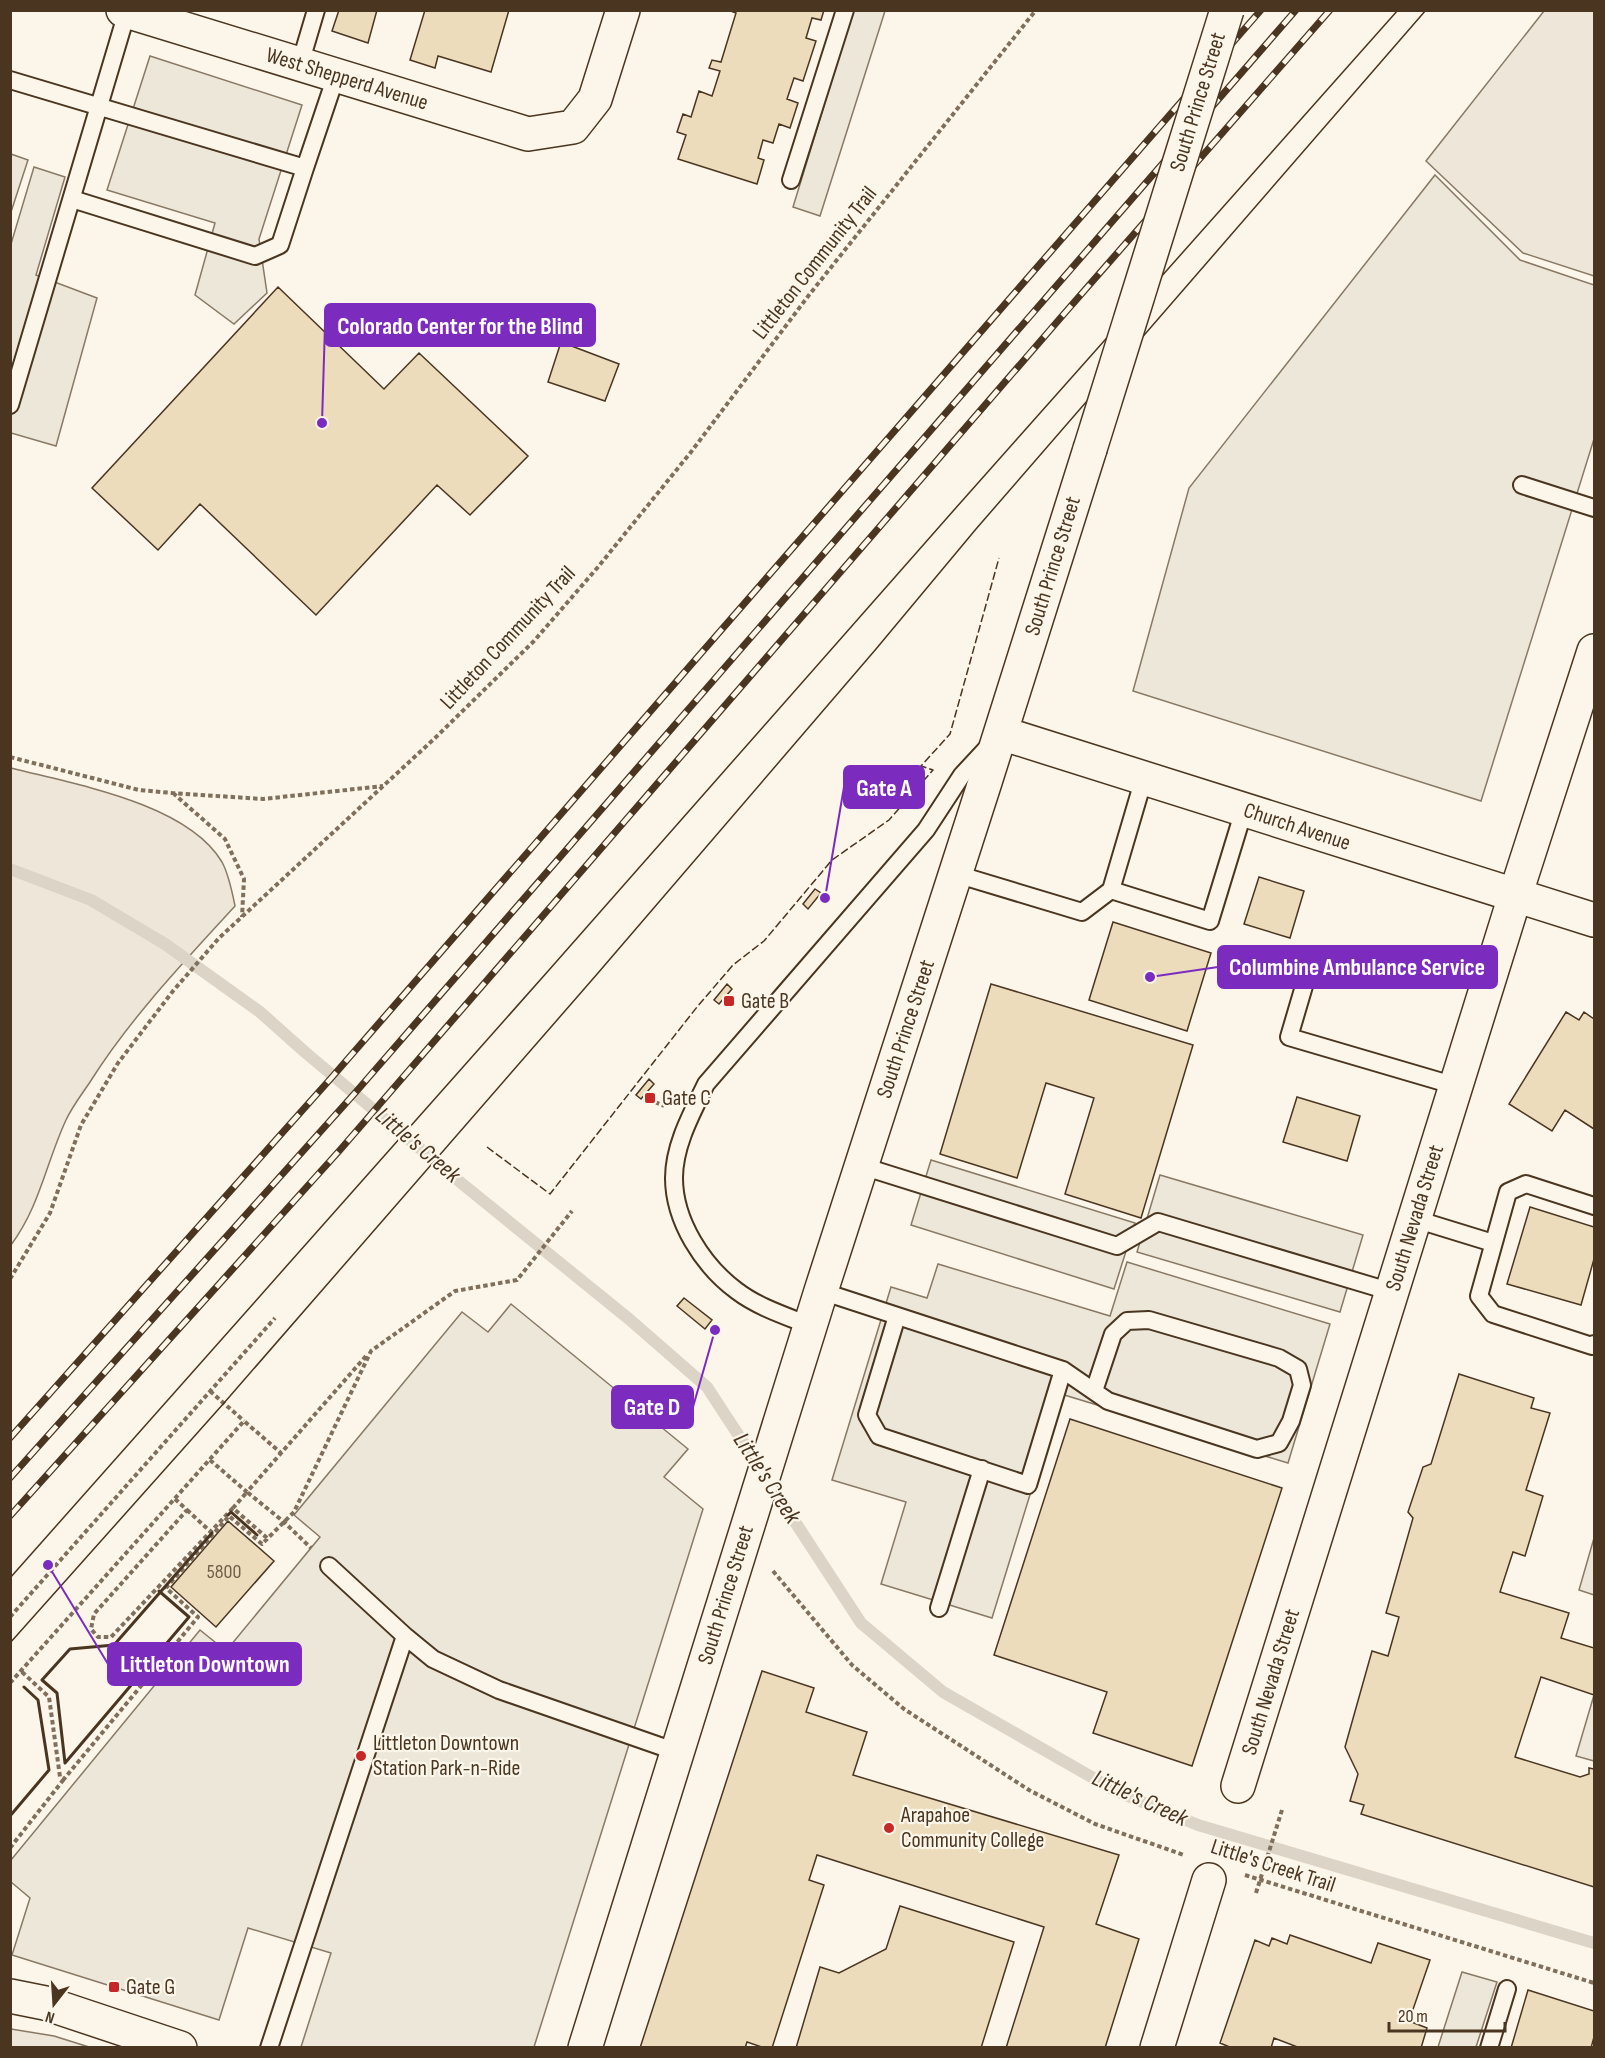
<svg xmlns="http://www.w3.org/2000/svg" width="1605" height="2058" font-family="'Sofia Sans Condensed',sans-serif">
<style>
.green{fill:#ede6d9;stroke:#887966;stroke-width:1.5}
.parking{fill:#ede7d9;stroke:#887966;stroke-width:1.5}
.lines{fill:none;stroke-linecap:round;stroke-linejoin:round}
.stream{stroke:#dcd4c6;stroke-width:12}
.building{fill:#ecdcbc;stroke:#4a3520;stroke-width:1.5}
.lane-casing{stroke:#4a3520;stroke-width:20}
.street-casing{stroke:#4a3520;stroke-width:36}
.secondary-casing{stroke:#4a3520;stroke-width:36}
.path{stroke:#7f6f5c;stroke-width:4;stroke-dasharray:4.5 3;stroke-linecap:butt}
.lane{stroke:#fbf6e9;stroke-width:16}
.street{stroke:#fbf6e9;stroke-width:33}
.secondary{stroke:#fbf6e9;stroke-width:33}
.tram{stroke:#4a3520;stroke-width:1.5}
.rail-casing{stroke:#4a3520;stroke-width:7}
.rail{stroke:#fbf6e9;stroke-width:4.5;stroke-dasharray:14;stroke-linecap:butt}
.secondary-bridge-casing{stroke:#4a3520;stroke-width:36;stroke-linecap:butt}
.path-bridge{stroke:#7f6f5c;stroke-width:4;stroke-dasharray:4.5 3;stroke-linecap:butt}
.secondary-bridge{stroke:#fbf6e9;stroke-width:33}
.fence{stroke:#4a3520;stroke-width:1.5;stroke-dasharray:8 3;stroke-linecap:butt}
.wall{stroke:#4a3520;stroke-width:3}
.poi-dot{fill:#c62828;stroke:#fbf6e9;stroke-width:2}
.labels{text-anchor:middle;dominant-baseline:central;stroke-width:4.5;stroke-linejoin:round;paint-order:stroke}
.number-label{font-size:20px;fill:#725f47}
.street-label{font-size:22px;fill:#4a3520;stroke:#fbf6e9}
.poi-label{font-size:22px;fill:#4a3520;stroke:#fbf6e9;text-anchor:start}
.water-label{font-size:24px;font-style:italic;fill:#4a3520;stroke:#fbf6e9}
.leader{fill:none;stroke:#7b2cbf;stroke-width:2}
.callout-dot{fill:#7b2cbf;stroke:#fbf6e9;stroke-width:2}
.callout{fill:#7b2cbf;stroke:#7b2cbf;stroke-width:2}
.callout-label{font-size:24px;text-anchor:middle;font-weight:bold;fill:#fff}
</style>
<rect width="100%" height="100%" fill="#fbf6e9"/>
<path class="green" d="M 1544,11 L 1594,11 L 1594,276 L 1523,253 L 1426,161 Z
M 11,154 L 28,160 L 11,212 L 10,154 Z
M 11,768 C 73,784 187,803 222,862 C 229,875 232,891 235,906 C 184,962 131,1017 90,1082 C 82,1094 72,1107 66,1120 C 46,1163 40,1206 11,1245 Z
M 11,2029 L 54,2036 L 89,2047 L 11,2047 Z"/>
<path class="parking" d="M 853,11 L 885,11 L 820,216 L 793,207 Z
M 150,56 L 302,105 L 259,239 L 267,293 L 234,324 L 195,295 L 215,223 L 107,190 Z
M 34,167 L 65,177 L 36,275 L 97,298 L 56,446 L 11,433 L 11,244 Z
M 1435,175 L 1520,260 L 1594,285 L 1594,439 L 1481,801 L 1133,691 L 1189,488 Z
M 931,1160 L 1135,1223 L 1114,1289 L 911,1225 Z
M 1160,1175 L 1363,1235 L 1340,1312 L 1137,1252 Z
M 1127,1262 L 1330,1324 L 1288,1463 L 1061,1394 L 992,1618 L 881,1584 L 906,1502 L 832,1480 L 891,1287 L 927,1298 L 938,1264 L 1110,1316 Z
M 511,1304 L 688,1449 L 664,1477 L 703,1509 L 534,2047 L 301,2047 L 331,1953 L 248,1928 L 219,2020 L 12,1955 L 30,1898 L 11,1882 L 11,1860 L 200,1630 L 226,1651 L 320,1537 L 294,1515 L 462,1312 L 488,1332 Z
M 1594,1538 L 1594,1595 L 1579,1590 Z
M 1594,1695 L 1594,1761 L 1576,1756 Z
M 1462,1972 L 1497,1982 L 1476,2047 L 1438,2047 Z"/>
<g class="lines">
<path class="stream" d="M 10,869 L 91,900 L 165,944 L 260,1012 L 306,1053 L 460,1182 L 629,1319 L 707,1387 L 861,1623 L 943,1692 L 1116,1791 L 1198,1825 L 1594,1943"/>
</g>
<path class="building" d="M 339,10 L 377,10 L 368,43 L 332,31 Z
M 425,10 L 509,10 L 491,72 L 438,56 L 435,68 L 410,60 Z
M 824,10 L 821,20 L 812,18 L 806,38 L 816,41 L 803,81 L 794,78 L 787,99 L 798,103 L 790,128 L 779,124 L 773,143 L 763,140 L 758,158 L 764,160 L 757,184 L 678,159 L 686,135 L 677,132 L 683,114 L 691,117 L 699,91 L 712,96 L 720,71 L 709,68 L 712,60 L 721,62 L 736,13 L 728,10 Z
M 278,287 L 384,389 L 419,353 L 528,456 L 470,515 L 437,485 L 316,615 L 200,504 L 158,550 L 92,488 Z
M 561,342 L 619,364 L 605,401 L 548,382 Z
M 1259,877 L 1304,891 L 1290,938 L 1244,924 Z
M 815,889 L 821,893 L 808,909 L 803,904 Z
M 1113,922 L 1211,953 L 1187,1031 L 1089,1000 Z
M 727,984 L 732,989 L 719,1004 L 714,1000 Z
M 991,984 L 1193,1045 L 1141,1218 L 1065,1194 L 1094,1098 L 1046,1083 L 1017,1178 L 940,1154 Z
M 1566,1012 L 1579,1020 L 1584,1012 L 1594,1019 L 1594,1129 L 1565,1110 L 1552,1131 L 1509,1104 Z
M 649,1079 L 654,1084 L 641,1099 L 636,1095 Z
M 1297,1097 L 1360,1116 L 1347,1161 L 1283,1142 Z
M 1530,1207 L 1594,1227 L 1594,1259 L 1581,1305 L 1507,1284 Z
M 684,1298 L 712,1320 L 705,1329 L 677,1306 Z
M 1459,1374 L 1534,1398 L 1531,1408 L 1550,1413 L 1526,1490 L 1543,1496 L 1525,1556 L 1513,1552 L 1500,1592 L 1569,1613 L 1561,1638 L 1594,1648 L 1594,1695 L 1541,1677 L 1515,1757 L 1580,1777 L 1589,1774 L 1589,1768 L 1594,1769 L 1594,1887 L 1361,1814 L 1364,1805 L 1350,1801 L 1358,1774 L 1345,1747 L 1372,1651 L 1388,1656 L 1399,1617 L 1386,1613 L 1413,1518 L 1408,1512 L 1423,1467 L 1431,1464 Z
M 1070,1419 L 1282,1488 L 1192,1766 L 1093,1733 L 1107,1692 L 994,1655 Z
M 228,1521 L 274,1561 L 216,1627 L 171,1587 Z
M 762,1671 L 814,1688 L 806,1712 L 867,1732 L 853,1775 L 1119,1855 L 1096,1924 L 1139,1939 L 1105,2048 L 1006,2048 L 1044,1927 L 817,1855 L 809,1880 L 824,1885 L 772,2048 L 765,2048 L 747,2042 L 745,2048 L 640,2048 Z
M 900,1906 L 1014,1942 L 981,2048 L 796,2048 L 820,1967 L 839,1973 L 886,1949 Z
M 1290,1935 L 1371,1963 L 1378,1943 L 1430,1960 L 1409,2021 L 1427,2028 L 1421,2048 L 1300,2048 L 1274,2038 L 1271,2048 L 1232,2048 L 1220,2043 L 1255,1940 L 1269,1946 L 1272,1938 L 1287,1944 Z
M 1528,1990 L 1594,2011 L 1594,2037 L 1591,2048 L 1511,2048 Z"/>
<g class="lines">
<g class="lane-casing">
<path id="lane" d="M 300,64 L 316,10
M 10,80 L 305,168 L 336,76
M 791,180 L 845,10
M 72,199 L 255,256 L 280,245 L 305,168
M 10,405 L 127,12
M 1522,485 L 1594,508
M 956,874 L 1082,912 L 1111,890 L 1144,778
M 1111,890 L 1210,921 L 1244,810
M 1312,959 L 1289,1037 L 1456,1086
M 862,1166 L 1117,1246 L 1158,1222 L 1392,1292
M 1594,1206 L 1526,1184 L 1508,1192 L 1479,1296 L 1493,1314 L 1592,1346 L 1594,1344
M 1415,1219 L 1493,1243
M 821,1291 L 1063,1370 L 1108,1401 L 1257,1449 L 1279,1443 L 1291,1421 L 1302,1385 L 1298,1369 L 1279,1358 L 1149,1320 L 1127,1321 L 1113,1334 L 1094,1391
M 897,1316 L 867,1415 L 879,1436 L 1028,1485 L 1063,1370
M 811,1326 C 786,1316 758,1307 737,1291 C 703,1266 674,1221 674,1178 C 674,1145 692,1113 706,1084 L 926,830 L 962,775 L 988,747
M 329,1566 L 405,1636 L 433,1659 L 499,1690 L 677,1752
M 939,1608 L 982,1469
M 269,2048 L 405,1636
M 1489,2048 L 1507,1989"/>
</g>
<g class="street-casing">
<path id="street" d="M 123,10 L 528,134 L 573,127 L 595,99 L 623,10
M 1238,1786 L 1515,896 L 1594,651
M 1157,2048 L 1209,1880"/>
</g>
<g class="secondary-casing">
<path id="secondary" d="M 1001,733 L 1594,920
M 10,1996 L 45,2003 L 180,2048
M 585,2048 L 821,1291 L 985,782 L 1090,449"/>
</g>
<path class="path" d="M 10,757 L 139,790 L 172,793 L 263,799 L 383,786
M 173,793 L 225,839 L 244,879 L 242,917
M 655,1102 L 664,1106
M 10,1279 L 50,1213 L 81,1125 L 118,1063 L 173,991 L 219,938 L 434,739 L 534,641 L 598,567 L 691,452 L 809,295 L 1036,10
M 210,1391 L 244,1421
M 210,1460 L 247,1492 L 366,1356
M 175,1499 L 187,1510 L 94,1614 L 91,1629 L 98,1637 L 111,1637 L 233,1508
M 187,1510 L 211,1532
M 267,1538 L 233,1508 L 247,1492 L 284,1522 L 311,1548
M 773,1571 L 852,1665 L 904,1709 L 1029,1790 L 1095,1824 L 1184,1855
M 10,1617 L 275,1318
M 22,1672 L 49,1697 L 60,1777 L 64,1779 L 198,1617 L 166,1588 L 229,1516 L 262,1544 L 294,1512 L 371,1351 L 455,1291 L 517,1280 L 572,1211
M 10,1683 L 244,1421 L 281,1453
M 10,1848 L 64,1779
M 1245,1875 L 1594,1983"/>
<use href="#lane" class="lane"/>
<use href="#street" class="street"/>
<use href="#secondary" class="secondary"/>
<path class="tram" d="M 10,1578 L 549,970 L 954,510 L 1398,10
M 10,1643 L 224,1403 L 598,973 L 876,649 L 976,529 L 1426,10"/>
<g class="rail-casing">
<path id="rail" d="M 10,1438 L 333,1076 L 1261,10
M 10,1478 L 355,1093 L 1296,10
M 10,1516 L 340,1150 L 1063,315 L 1330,10"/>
</g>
<use href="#rail" class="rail"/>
<g class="secondary-bridge-casing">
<path id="secondary-bridge" d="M 1090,449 L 1227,10"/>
</g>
<path class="path-bridge" d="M 1256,1893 L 1282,1810"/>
<use href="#secondary-bridge" class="secondary-bridge"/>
<path class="fence" d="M 487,1147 L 550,1194 L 697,1007 L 733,965 L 764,941 L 832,860 L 889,820 L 933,770 L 921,766 L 950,734 L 999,558"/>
<path class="wall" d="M 228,1515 L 231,1512 L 257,1535
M 159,1591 L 189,1617 L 65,1763 L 57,1693 L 42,1680 L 70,1649 L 114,1645 L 212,1533
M 10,1816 L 49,1770 L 38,1700 L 24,1687"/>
</g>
<g class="poi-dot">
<rect x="723" y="995" width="12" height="12" rx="3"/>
<rect x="644" y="1092" width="12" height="12" rx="3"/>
<circle cx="361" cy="1756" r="6"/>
<circle cx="889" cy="1828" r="6"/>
<rect x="108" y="1981" width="12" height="12" rx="3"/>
</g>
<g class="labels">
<g class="number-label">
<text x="224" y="1572">5800</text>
</g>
<g class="street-label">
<text transform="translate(347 79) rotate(17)">West Shepperd Avenue</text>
<text transform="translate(1198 102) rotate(-73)">South Prince Street</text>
<text transform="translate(815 263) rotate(-52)">Littleton Community Trail</text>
<text transform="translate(1053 566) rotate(-73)">South Prince Street</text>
<text transform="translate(508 638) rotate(-47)">Littleton Community Trail</text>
<text transform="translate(1297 827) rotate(18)">Church Avenue</text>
<text transform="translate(906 1029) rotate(-72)">South Prince Street</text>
<text transform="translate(1415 1218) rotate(-73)">South Nevada Street</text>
<text transform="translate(726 1595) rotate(-73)">South Prince Street</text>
<text transform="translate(1271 1682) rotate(-73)">South Nevada Street</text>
<text transform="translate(1273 1866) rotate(18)">Little's Creek Trail</text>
</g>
<g class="poi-label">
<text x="741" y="1001">Gate B</text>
<text x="662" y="1098">Gate C</text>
<text x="373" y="1743">Littleton Downtown<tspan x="373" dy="25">Station Park-n-Ride</tspan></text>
<text x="901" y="1815">Arapahoe<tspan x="901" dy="25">Community College</tspan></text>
<text x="126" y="1987">Gate G</text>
</g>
<g class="water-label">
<text transform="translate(418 1145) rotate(40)">Little's Creek</text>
<text transform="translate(767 1478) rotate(57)">Little's Creek</text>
<text transform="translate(1140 1798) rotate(25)">Little's Creek</text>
</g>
</g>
<path class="leader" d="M322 423L325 325M825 898L844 787M1150 977L1218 967M715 1330L693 1407M48 1565L108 1664"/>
<g class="callout-dot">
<circle cx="322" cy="423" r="6"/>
<circle cx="825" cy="898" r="6"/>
<circle cx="1150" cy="977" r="6"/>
<circle cx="715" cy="1330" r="6"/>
<circle cx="48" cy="1565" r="6"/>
</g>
<g class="callout">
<rect x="325" y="304" width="270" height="42" rx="6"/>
<rect x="844" y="766" width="80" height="42" rx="6"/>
<rect x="1218" y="946" width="279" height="42" rx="6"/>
<rect x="612" y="1386" width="81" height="42" rx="6"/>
<rect x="108" y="1643" width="193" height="42" rx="6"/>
</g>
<g class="callout-label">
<text x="460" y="334">Colorado Center for the Blind</text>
<text x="884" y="796">Gate A</text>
<text x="1357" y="975">Columbine Ambulance Service</text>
<text x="652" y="1415">Gate D</text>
<text x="205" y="1672">Littleton Downtown</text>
</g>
<rect width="1605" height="2058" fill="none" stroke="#4a3520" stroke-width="24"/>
<g transform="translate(54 2004) rotate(197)" stroke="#fbf6e9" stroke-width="4.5" paint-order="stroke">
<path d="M0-4.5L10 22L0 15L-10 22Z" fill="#4a3520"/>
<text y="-9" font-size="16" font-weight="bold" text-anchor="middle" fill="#4a3520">N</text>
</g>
<path d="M1389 2022v9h116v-9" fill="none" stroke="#4a3520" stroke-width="3"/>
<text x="1398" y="2022" font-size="18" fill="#4a3520" stroke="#fbf6e9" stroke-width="4.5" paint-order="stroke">20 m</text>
</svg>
